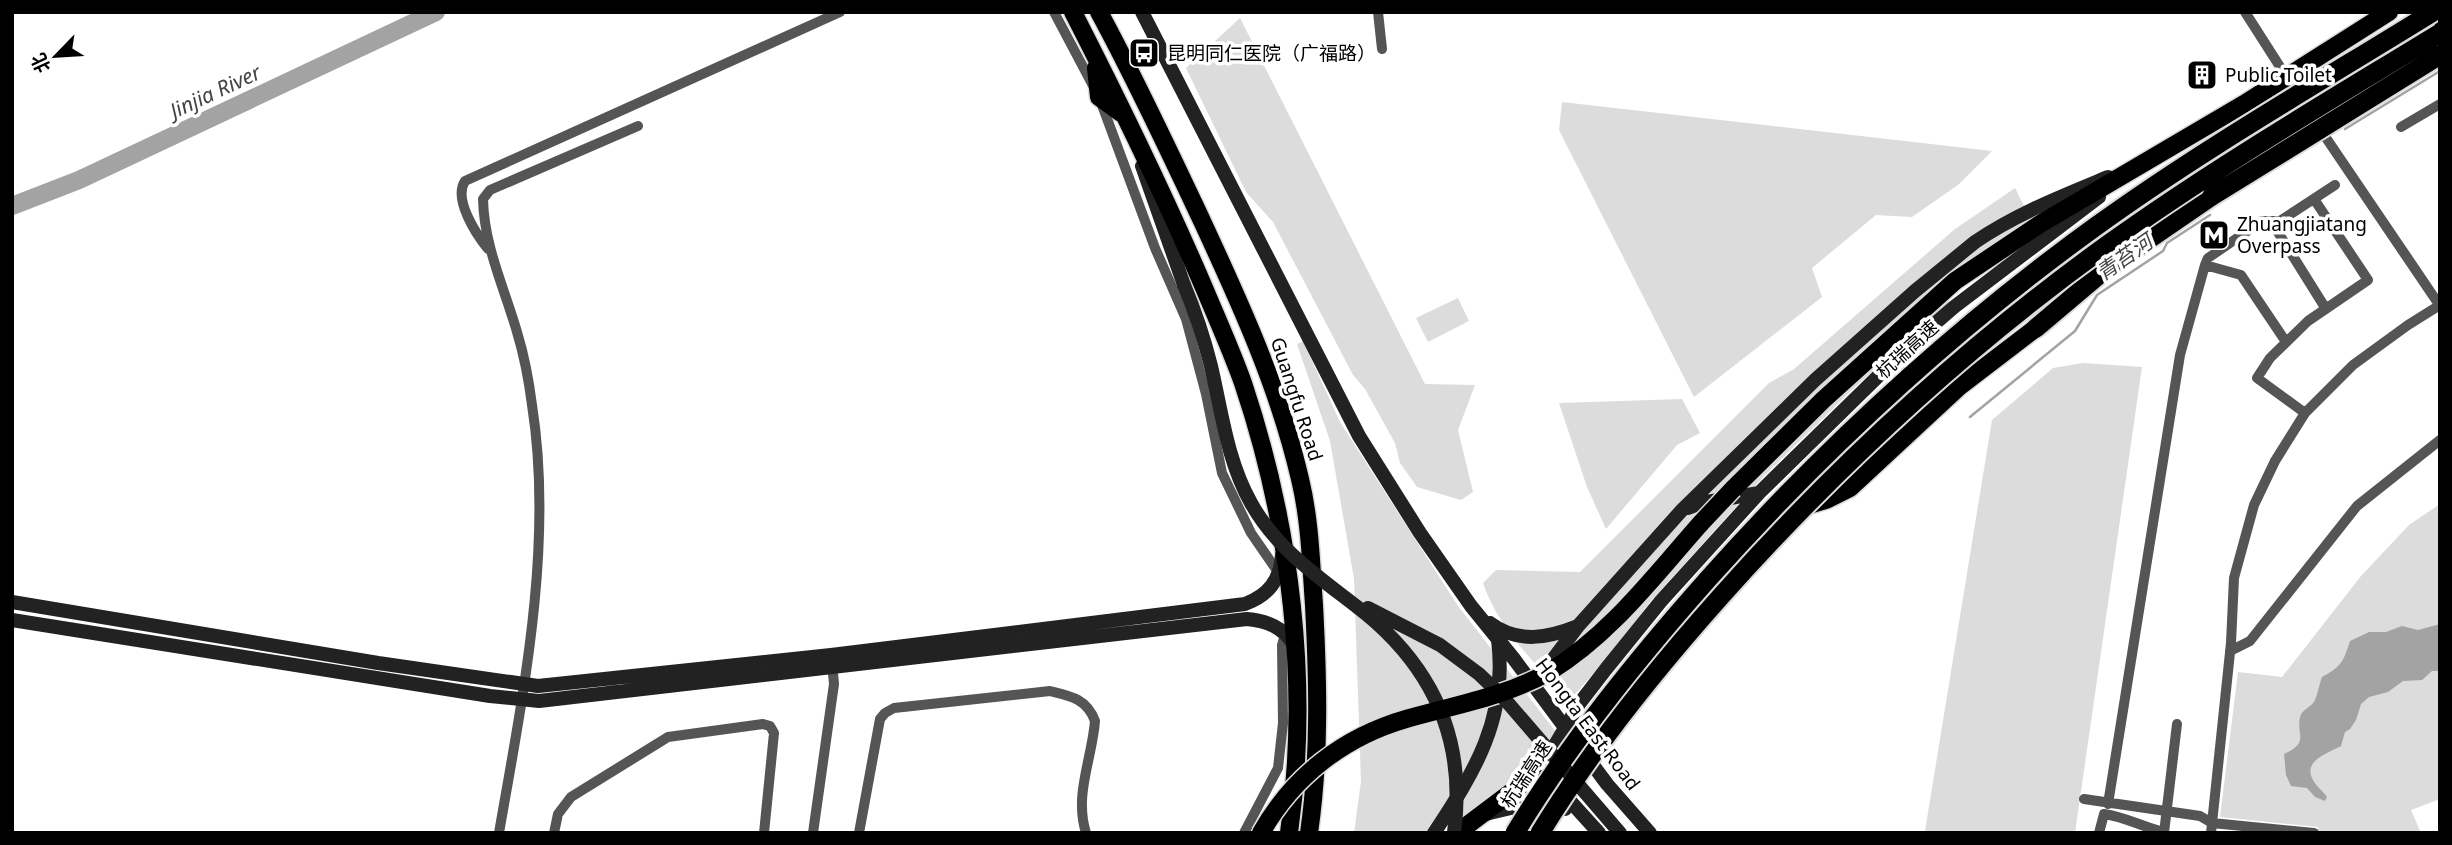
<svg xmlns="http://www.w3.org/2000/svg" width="2452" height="845" font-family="'Noto Sans','Noto Sans SC',sans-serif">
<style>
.green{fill:#dcdcdc}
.water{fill:#a3a3a3}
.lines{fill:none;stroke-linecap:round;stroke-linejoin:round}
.stream{stroke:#a3a3a3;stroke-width:2.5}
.river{stroke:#a3a3a3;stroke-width:18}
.primary-casing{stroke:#dbdbdb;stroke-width:21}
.highway-casing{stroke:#dbdbdb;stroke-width:23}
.street{stroke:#555;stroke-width:10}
.secondary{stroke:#222;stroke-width:14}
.primary{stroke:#000;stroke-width:18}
.highway{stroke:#000;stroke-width:19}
.primary-bridge-casing{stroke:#dbdbdb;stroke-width:21;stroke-linecap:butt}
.highway-bridge-casing{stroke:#dbdbdb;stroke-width:23;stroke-linecap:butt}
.secondary-bridge{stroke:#222;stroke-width:14}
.primary-bridge{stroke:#000;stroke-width:18}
.highway-bridge{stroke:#000;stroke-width:19}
.labels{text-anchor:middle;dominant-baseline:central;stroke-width:7;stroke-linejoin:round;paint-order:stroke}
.poi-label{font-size:19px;fill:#000;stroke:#fff;text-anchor:start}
.street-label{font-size:19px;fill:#000;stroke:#fff}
.water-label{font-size:21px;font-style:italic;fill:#444;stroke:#fff}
</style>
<rect width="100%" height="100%" fill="#fff"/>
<path class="green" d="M 1240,18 L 1425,384 L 1475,385 L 1458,430 L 1473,492 L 1461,500 L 1417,487 L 1400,463 L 1395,443 L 1365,389 L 1353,375 L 1273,222 L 1246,192 L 1186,68 Z
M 1562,102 L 1992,151 L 1958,185 L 1912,217 L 1876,215 L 1812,268 L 1822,297 L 1694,397 L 1559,130 Z
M 2015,188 L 2030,218 L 1941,291 L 1949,302 L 1851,391 L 1764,476 L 1650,602 L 1615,649 L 1569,701 C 1538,667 1498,628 1483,583 L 1496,570 L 1580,572 L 1769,383 L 1794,369 L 1955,229 Z
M 1458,298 L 1469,321 L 1428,342 L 1416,318 Z
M 1303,341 L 1340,422 L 1458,606 L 1556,732 L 1535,767 L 1477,809 L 1435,833 L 1354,833 L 1361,781 L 1354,579 L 1330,441 L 1297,344 Z
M 2083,363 L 2142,367 L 2075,833 L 1925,831 L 1992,420 L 2053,368 Z
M 1682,399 L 1700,433 L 1677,445 L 1606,529 L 1587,487 L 1559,403 Z
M 2440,504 L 2440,799 L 2411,810 L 2421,833 L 2318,833 L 2318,827 L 2220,817 L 2238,672 L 2282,677 L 2361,576 L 2409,525 Z"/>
<path class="water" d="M 2440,624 L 2440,671 L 2432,671 L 2422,680 L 2403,681 L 2388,692 L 2369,697 L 2361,704 L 2356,720 L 2350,729 L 2345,732 L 2341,746 C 2329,753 2302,760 2313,780 C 2316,786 2323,791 2327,797 L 2325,801 L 2315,797 L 2307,788 L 2291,786 L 2286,775 L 2284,754 C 2310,742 2296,735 2300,717 C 2302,709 2312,707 2315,700 C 2318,693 2319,685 2322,677 C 2342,666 2343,662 2350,641 L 2369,632 L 2386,632 L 2402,626 L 2418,630 Z"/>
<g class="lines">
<path class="stream" d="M 2345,129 L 2440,71
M 1970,417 L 2075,331 L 2097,295 L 2163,251 L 2167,243 L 2210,215"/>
<path class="river" d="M 12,206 L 79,180 L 436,12"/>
<g class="primary-casing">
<path id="primary" d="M 1073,12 C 1120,104 1165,196 1205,290 C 1218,321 1232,352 1243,383 C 1291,526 1310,684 1289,833
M 1099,12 C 1136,80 1169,151 1202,221 C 1241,305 1279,388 1300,479 C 1310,520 1311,563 1314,605 C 1318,681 1320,757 1309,833
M 1096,68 L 1099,97 L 1121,113
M 1923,377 L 2055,270 L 2148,203 L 2440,19
M 1733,489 L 1823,400 L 1955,281 L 2040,224 L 2244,104 L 2389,12
M 1776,515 L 1826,500 L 1850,488 L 1960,386 L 2036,328
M 1549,672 C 1610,635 1654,576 1701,523
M 1457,833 L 1566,751"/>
</g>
<g class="highway-casing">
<path id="highway" d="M 2036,328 L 2107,268 L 2212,196"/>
</g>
<path class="street" d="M 1054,12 L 1099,97 L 1155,248 L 1186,319 L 1206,394 L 1222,473 L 1251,533 L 1280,575
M 1378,12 L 1382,49
M 2245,12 L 2300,98
M 2318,126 L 2440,306
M 2401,127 L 2440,104
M 2271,221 L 2326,309
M 488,249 C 476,234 453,199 465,181 L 840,12
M 2205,265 L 2241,275 L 2286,342
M 2305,413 L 2257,378 L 2270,358 L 2308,321 L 2368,280 L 2314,199
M 2230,651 L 2250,641 L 2357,506 L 2440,440
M 2084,799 L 2200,816 L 2212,823 L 2314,833
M 2108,804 L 2180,355 L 2205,265 L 2208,258 L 2262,221 L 2280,221 L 2335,185
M 499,833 C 523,695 554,544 532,405 C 529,381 524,355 517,332 C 504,287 484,246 483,199 L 490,190 L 638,126
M 554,833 L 558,814 L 571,797 L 668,737 L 763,724 L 770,726 L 774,733 L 764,833
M 813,833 L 834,684 L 832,662
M 859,833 L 880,719 L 885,713 L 894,708 L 1050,691 C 1071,696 1087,699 1095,721 C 1092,759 1074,795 1086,833
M 1244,833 L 1278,768 L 1283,723 L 1282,645 L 1286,631
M 2099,833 L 2104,814 C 2126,817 2142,827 2164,832
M 2164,833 L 2177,724
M 2211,833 L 2231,643 L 2234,578 L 2254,505 L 2275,461 L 2305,413 L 2353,365 L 2408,325 L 2440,305"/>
<path class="secondary" d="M 1142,12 L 1359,436 L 1420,533 L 1471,606 L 1514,659 L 1607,784 L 1650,833
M 1142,166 L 1184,285
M 1688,508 L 1701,503 L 1759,493
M 12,602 L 378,663 L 538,686 L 831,655 L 1245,604 C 1269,595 1280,580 1282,555
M 12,620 L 490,696 L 539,701 L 1247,619 C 1267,621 1283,627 1294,645
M 1490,623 C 1518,644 1548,638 1578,626
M 1545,670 L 1578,626 L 1682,510 L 1815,380 L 1915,291 L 1975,242 C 2016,214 2062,196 2108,177
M 1486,814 C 1513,807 1537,800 1565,809
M 1434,833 C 1475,771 1508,718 1498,640
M 1599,833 L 1541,769 L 1579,704 L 1606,669 L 1661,601 L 1759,493 L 1909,346 L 1954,307 L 2099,197"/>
<use href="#primary" class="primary"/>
<use href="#highway" class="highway"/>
<g class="primary-bridge-casing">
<path id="primary-bridge" d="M 1701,523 L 1733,489
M 1261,833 C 1293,776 1344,737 1406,719 C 1455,705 1504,697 1549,672"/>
</g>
<g class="highway-bridge-casing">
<path id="highway-bridge" d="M 2212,196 L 2440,55
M 1515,833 C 1570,742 1637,659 1708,579 C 1824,449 1954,329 2095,227 C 2203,149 2320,82 2433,12
M 1540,833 C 1592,748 1655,670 1722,595 C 1838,465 1968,345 2110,243 C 2216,167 2329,101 2440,33"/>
</g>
<path class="secondary-bridge" d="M 1184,285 C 1195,311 1204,338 1211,366 C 1222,413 1227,460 1251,503 C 1276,548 1316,575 1356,606 C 1431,663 1467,738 1454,833
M 1368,608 L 1440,645 L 1479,674 L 1502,696 L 1620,833"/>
<use href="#primary-bridge" class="primary-bridge"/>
<use href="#highway-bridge" class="highway-bridge"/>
</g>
<defs>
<g id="bus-square" transform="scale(1.575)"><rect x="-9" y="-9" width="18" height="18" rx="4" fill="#000" stroke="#fff"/><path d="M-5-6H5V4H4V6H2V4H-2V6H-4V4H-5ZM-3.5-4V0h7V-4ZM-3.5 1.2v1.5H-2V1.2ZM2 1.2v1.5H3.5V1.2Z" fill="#fff"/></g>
<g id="building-square" transform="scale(1.575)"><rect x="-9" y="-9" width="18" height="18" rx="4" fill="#000" stroke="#fff"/><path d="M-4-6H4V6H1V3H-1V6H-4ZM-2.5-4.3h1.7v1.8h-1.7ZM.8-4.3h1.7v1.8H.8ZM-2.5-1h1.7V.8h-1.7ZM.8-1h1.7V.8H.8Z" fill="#fff"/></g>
<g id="metro-square" transform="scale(1.575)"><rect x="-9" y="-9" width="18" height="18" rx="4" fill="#000" stroke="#fff"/><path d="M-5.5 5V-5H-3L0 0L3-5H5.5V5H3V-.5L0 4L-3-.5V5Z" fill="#fff"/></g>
</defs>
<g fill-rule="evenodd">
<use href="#bus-square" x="1144" y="53"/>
<use href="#building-square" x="2202" y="75"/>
<use href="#metro-square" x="2214" y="235"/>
</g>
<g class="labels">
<g class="poi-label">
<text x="1167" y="53">昆明同仁医院（广福路）</text>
<text x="2225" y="75">Public Toilet</text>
<text x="2237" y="224">Zhuangjiatang<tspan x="2237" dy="22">Overpass</tspan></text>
</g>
<g class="street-label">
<text transform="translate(1907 349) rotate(-42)">杭瑞高速</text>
<text transform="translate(1297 399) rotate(72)">Guangfu Road</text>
<text transform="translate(1588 724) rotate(53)">Hongta East Road</text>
<text transform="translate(1526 774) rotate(-57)">杭瑞高速</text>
</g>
<g class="water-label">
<text transform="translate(215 91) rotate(-25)">Jinjia River</text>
<text transform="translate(2124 257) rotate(-35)">青苔河</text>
</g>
</g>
<rect width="2452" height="845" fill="none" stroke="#000000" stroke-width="28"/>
<g transform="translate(56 56) rotate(245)" stroke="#ffffff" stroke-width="5" paint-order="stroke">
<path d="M0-5L12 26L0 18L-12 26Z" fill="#000000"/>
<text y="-10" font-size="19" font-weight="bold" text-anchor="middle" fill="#000000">北</text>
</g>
</svg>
